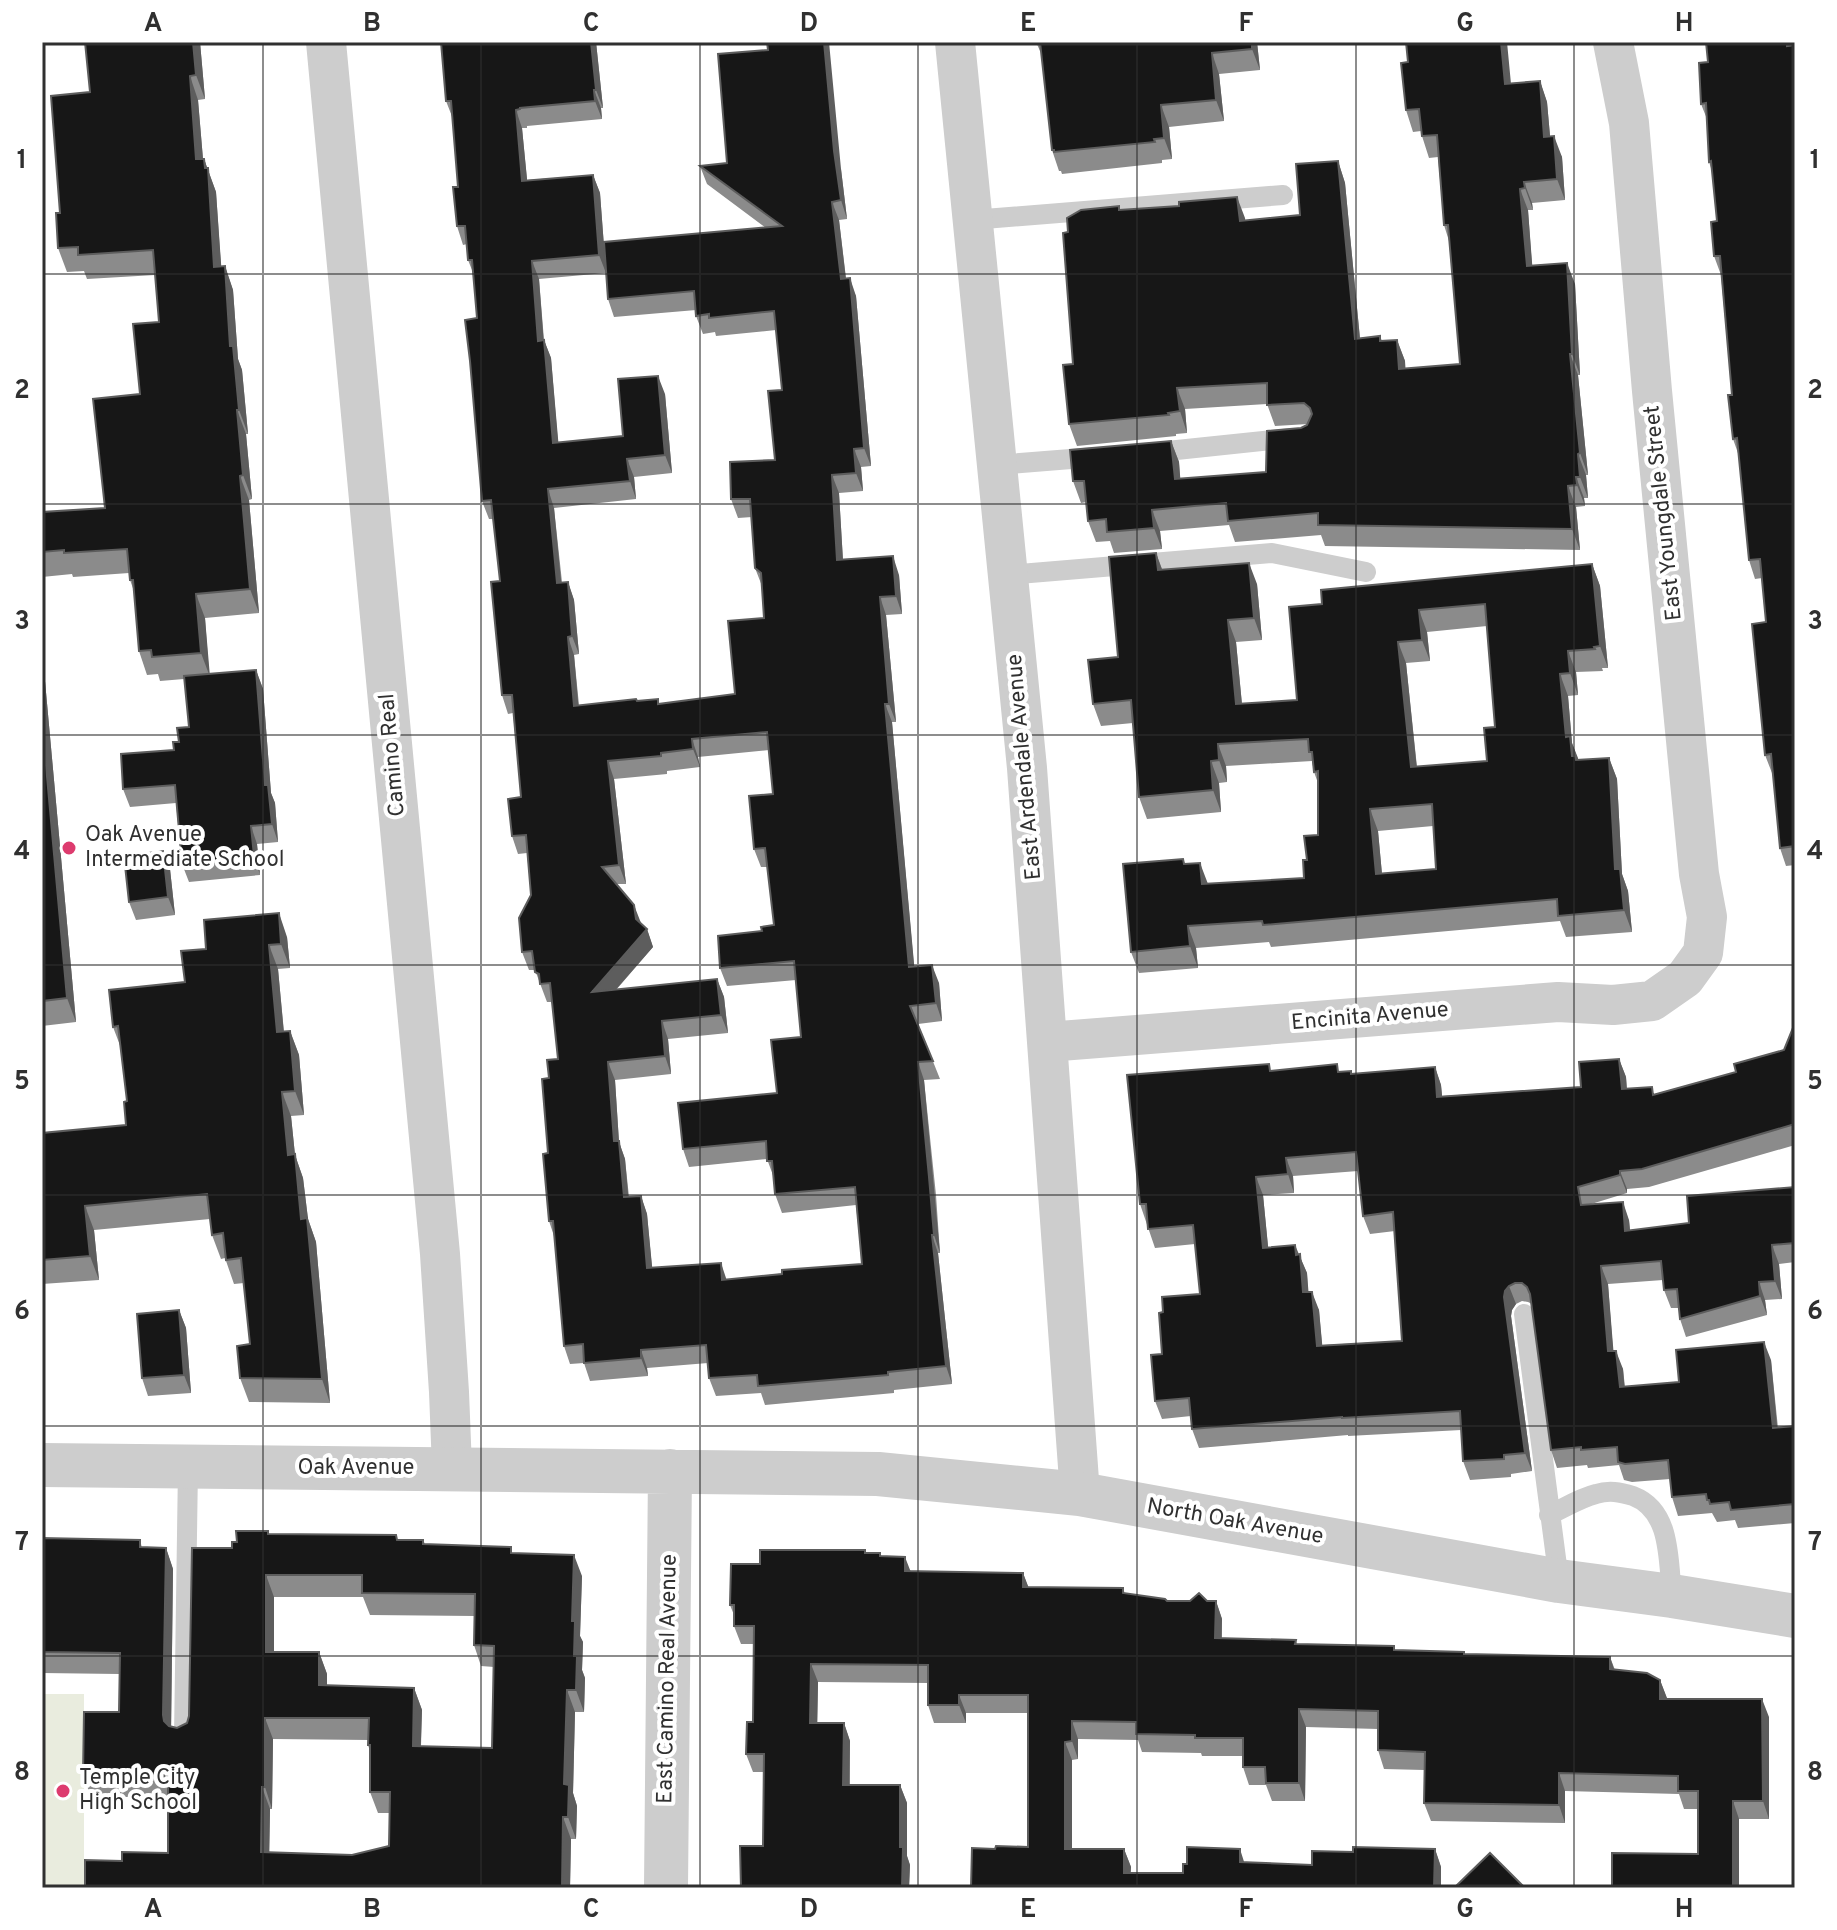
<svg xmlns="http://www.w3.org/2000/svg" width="1837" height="1930" font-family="Overpass,sans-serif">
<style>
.green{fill:#e9ecde}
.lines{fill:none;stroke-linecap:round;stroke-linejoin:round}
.service{stroke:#cdcdcd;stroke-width:20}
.minor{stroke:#cdcdcd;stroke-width:40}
.tertiary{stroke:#cdcdcd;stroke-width:44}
.wall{fill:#8b8b8b;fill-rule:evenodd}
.shaded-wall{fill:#5d5d5d}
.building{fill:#171717;stroke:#5d5d5d;stroke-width:2;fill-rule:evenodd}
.grid{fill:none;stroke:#303030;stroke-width:2;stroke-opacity:0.55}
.poi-dot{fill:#dd3b6e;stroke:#fff;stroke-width:3}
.labels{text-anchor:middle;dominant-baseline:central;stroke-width:8;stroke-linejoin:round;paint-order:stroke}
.street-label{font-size:22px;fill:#303030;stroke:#fff}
.poi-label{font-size:22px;fill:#303030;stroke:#fff;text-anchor:start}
.neatline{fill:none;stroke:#303030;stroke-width:3}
.grid-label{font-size:26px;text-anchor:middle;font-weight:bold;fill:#303030}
</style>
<rect width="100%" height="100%" fill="#fff"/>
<path class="green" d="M 42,1694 L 84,1694 L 84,1888 L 42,1888 Z"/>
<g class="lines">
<path class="service" d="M 972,220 L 1283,195
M 1148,453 L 1291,438
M 996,465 L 1096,457
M 1007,575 L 1272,553 L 1366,572
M 1524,1314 L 1559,1581
M 1549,1515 C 1564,1508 1580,1498 1596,1494 C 1609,1490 1620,1492 1633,1496 C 1672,1511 1668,1561 1672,1596
M 184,1737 L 188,1467"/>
<path class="minor" d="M 326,42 L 440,1254 L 449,1392 L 452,1468
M 955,42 L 1027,768 L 1080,1494
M 1047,1042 L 1558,1002 L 1613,1005 L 1652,1001 L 1685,978 L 1703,953 L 1707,917 L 1699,874 L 1652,391 L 1629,123 L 1613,42"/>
<path class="tertiary" d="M 42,1465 L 878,1474 L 1080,1494 L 1559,1581 L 1672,1596 L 1795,1616
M 666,1888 L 670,1471"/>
</g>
<path class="wall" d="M 85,42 L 200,42 L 205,99 L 198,100 L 203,159 L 204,159 L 216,192 L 221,266 L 225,266 L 233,290 L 238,359 L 242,370 L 248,434 L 246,434 L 252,499 L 249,500 L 259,613 L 205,618 L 209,674 L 256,670 L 263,689 L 271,793 L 275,803 L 278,842 L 257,844 L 260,875 L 189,882 L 182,864 L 176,803 L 130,807 L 123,789 L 174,750 L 189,727 L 184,679 L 160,681 L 158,674 L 147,675 L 139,651 L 134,591 L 130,580 L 129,573 L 73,577 L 72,574 L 42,577 L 42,512 L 105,508 L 140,394 L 159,322 L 155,275 L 87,279 L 84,271 L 67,272 L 58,248 L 60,213 L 90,92 Z
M 441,42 L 596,42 L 603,108 L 601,108 L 602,119 L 527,126 L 527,128 L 522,128 L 527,180 L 593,175 L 600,193 L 606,273 L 539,279 L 544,340 L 551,358 L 558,443 L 623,436 L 665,394 L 672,473 L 634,477 L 636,499 L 554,508 L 562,582 L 568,582 L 574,600 L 579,654 L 574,655 L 579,705 L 658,699 L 659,704 L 735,694 L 764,618 L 762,586 L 755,568 L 752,517 L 738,518 L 731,499 L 775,460 L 782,390 L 776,330 L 716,336 L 715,332 L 703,334 L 696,316 L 696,310 L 614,317 L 608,299 L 766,228 L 707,184 L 700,166 L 841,169 L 847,219 L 839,220 L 846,278 L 856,296 L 871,466 L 861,467 L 863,491 L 839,493 L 843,560 L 899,575 L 902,614 L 886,615 L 896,722 L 892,722 L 914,966 L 939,983 L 942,1021 L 918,1024 L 940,1079 L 924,1080 L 936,1195 L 940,1253 L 938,1253 L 952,1384 L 894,1390 L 894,1393 L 765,1405 L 761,1393 L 716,1396 L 709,1378 L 708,1363 L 647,1368 L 648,1376 L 590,1381 L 584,1363 L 570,1364 L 564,1346 L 554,1236 L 549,1221 L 549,1078 L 558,1059 L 552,1002 L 547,1002 L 535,970 L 529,970 L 522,952 L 531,895 L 527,853 L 518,854 L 512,836 L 521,797 L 513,713 L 508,714 L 502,695 L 500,581 L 493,519 L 489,519 L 482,501 L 477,318 L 474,275 L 468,260 L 467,244 L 463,245 L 457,226 L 458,187 L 453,119 L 446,101 ZM 769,750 L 773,794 L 754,849 L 761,867 L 767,867 L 774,925 L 720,968 L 727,986 L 796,980 L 801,1037 L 777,1093 L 683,1149 L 689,1167 L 767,1159 L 774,1178 L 775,1194 L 782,1213 L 856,1205 L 862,1264 L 727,1280 L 652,1268 L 647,1214 L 641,1196 L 629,1197 L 625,1159 L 619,1142 L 615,1080 L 671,1074 L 668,1039 L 728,1033 L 724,997 L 717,979 L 616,990 L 653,947 L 647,929 L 641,924 L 617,884 L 626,884 L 614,779 L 667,774 L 667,771 L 700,767 L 698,757 Z
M 1036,42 L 1257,42 L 1260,70 L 1219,74 L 1224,121 L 1169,127 L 1172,159 L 1162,160 L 1162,163 L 1062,174 L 1061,171 L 1059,171 L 1052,150 L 1041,51 L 1040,51 Z
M 1792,45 L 1795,45 L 1795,865 L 1786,866 L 1780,848 L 1773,773 L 1772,773 L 1765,755 L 1766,622 L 1762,578 L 1755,579 L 1749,560 L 1739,456 L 1733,439 L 1732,395 L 1721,275 L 1714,256 L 1717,221 L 1712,171 L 1709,162 L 1707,119 L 1701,104 L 1708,62 Z
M 1408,62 L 1511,83 L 1540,81 L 1547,102 L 1550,136 L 1562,157 L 1565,200 L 1532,203 L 1533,210 L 1528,210 L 1532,266 L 1575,284 L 1580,375 L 1578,375 L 1588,475 L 1586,475 L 1588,498 L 1584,498 L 1585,506 L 1576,507 L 1580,550 L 1325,546 L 1321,535 L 1235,542 L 1229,525 L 1160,531 L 1162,549 L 1114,553 L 1110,541 L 1096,542 L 1088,521 L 1087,502 L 1081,503 L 1073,481 L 1171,441 L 1179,462 L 1180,479 L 1266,472 L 1301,428 L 1308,424 L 1275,426 L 1267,404 L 1185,409 L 1187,433 L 1176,434 L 1176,436 L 1077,446 L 1069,424 L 1073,364 L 1068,232 L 1120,210 L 1245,218 L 1245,221 L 1300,215 L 1338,161 L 1345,183 L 1360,338 L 1380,336 L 1382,341 L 1397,340 L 1405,361 L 1405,369 L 1460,364 L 1449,241 L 1444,225 L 1438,157 L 1429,158 L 1422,136 L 1421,131 L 1413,132 L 1406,110 Z
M 1156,553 L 1162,569 L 1257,584 L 1262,640 L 1236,642 L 1242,704 L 1297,700 L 1322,604 L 1592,564 L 1600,586 L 1608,668 L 1602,668 L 1603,671 L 1576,672 L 1578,695 L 1568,696 L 1572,743 L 1578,760 L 1609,758 L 1617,779 L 1622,874 L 1628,891 L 1632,932 L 1566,937 L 1560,921 L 1271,947 L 1269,942 L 1196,948 L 1198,968 L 1139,973 L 1131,952 L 1183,859 L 1185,864 L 1208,884 L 1304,878 L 1307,860 L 1318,835 L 1318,783 L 1314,772 L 1312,761 L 1226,766 L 1227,782 L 1219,783 L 1221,812 L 1147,819 L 1139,797 L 1133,723 L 1101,726 L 1093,704 L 1118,657 ZM 1487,626 L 1495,727 L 1487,761 L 1417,767 L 1406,663 L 1430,661 L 1427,632 ZM 1433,826 L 1436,869 L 1382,874 L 1378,831 Z
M 42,648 L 76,1022 L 42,1026 Z
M 163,851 L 170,869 L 175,915 L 136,920 L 129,902 Z
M 287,937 L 290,968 L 278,969 L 284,1032 L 290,1031 L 299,1055 L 304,1115 L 291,1116 L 295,1155 L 303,1178 L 308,1219 L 316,1242 L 330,1403 L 249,1402 L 240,1378 L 250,1344 L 244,1283 L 234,1284 L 225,1258 L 221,1259 L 212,1235 L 210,1219 L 94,1230 L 99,1280 L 42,1284 L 42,1133 L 126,1125 L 127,1101 L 121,1048 L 113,1027 L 185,982 L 206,949 Z
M 1795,1023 L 1795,1145 L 1649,1187 L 1627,1189 L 1627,1193 L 1588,1205 L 1629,1220 L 1630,1231 L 1689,1223 L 1795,1187 L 1795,1262 L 1779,1264 L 1782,1299 L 1765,1300 L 1767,1315 L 1686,1337 L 1680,1319 L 1679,1308 L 1671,1308 L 1664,1290 L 1663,1280 L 1608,1284 L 1613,1351 L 1623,1369 L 1625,1387 L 1679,1382 L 1771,1360 L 1778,1428 L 1795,1426 L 1795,1523 L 1738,1528 L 1735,1520 L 1717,1522 L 1712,1513 L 1678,1516 L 1672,1497 L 1670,1479 L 1632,1482 L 1624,1480 L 1619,1465 L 1588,1468 L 1587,1465 L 1557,1468 L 1551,1450 L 1532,1304 L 1528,1302 L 1522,1301 L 1516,1304 L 1512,1310 L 1511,1316 L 1532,1471 L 1511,1474 L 1511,1477 L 1470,1480 L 1463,1461 L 1461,1430 L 1348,1436 L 1348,1435 L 1199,1448 L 1192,1429 L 1191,1416 L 1162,1419 L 1155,1401 L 1162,1354 L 1163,1312 L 1200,1294 L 1195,1244 L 1155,1248 L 1140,1204 L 1272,1071 L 1340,1072 L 1352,1074 L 1435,1067 L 1441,1085 L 1442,1096 L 1581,1087 L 1619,1059 L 1626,1077 L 1627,1089 L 1655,1094 L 1736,1072 L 1784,1050 ZM 1358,1171 L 1363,1216 L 1370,1234 L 1395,1231 L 1402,1341 L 1322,1345 L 1319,1310 L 1308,1292 L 1307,1273 L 1299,1255 L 1268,1247 L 1263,1195 L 1294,1193 L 1293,1176 Z
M 179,1310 L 186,1328 L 191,1393 L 148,1396 L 142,1378 Z
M 269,1534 L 398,1540 L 423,1540 L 425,1544 L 513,1553 L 582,1576 L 580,1636 L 583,1642 L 582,1670 L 585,1678 L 584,1712 L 575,1712 L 573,1793 L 577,1806 L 576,1839 L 571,1839 L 570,1888 L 85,1888 L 122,1861 L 168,1853 L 168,1797 L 91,1797 L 83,1775 L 119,1712 L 119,1674 L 42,1673 L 42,1538 L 140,1540 L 142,1548 L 166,1548 L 173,1569 L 171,1727 L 177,1728 L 187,1723 L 232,1548 L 237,1542 ZM 274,1597 L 363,1597 L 370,1615 L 475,1616 L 474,1645 L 481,1666 L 494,1667 L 492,1748 L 421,1746 L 422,1710 L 414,1688 L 327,1686 L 327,1674 L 319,1652 L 274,1652 ZM 273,1739 L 369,1740 L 368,1745 L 370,1751 L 370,1792 L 378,1813 L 390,1813 L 389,1846 L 352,1855 L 269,1852 L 270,1809 L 272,1809 Z
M 866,1553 L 880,1553 L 882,1557 L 911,1571 L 1023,1573 L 1028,1587 L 1123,1588 L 1125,1594 L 1167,1601 L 1216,1601 L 1222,1619 L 1222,1638 L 1296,1640 L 1297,1644 L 1465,1654 L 1610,1657 L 1615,1670 L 1660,1680 L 1667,1699 L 1769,1717 L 1769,1819 L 1739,1819 L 1739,1888 L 1612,1888 L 1698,1854 L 1698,1809 L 1684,1809 L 1679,1794 L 1565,1791 L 1565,1823 L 1431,1821 L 1424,1803 L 1424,1770 L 1384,1769 L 1378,1750 L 1378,1729 L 1306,1727 L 1305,1801 L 1272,1801 L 1266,1785 L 1249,1785 L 1243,1767 L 1243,1756 L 1202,1756 L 1201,1753 L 1142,1752 L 1138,1740 L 1078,1739 L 1078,1759 L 1072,1760 L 1072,1849 L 1124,1849 L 1131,1867 L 1130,1873 L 1183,1873 L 1244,1862 L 1312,1865 L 1353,1852 L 1435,1849 L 1441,1867 L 1441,1888 L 971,1888 L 995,1849 L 1028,1847 L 1028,1713 L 966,1713 L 966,1723 L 934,1723 L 928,1705 L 928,1683 L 818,1682 L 817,1723 L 844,1723 L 850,1741 L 850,1785 L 900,1785 L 907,1803 L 907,1856 L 910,1865 L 909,1888 L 741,1888 L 763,1846 L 764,1772 L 753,1772 L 746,1754 L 753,1722 L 754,1644 L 741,1644 L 734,1626 L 734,1615 L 730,1605 L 760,1564 Z"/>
<path class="shaded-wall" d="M 193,42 L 200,42 L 205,99 L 196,75 Z
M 591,42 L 596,42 L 603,108 L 596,90 Z
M 824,42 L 829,42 L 841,169 L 847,219 L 841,200 L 834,151 Z
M 1252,42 L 1257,42 L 1260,70 L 1252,49 Z
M 1501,42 L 1507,42 L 1513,105 L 1505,84 Z
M 1212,53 L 1219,74 L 1224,121 L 1216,100 Z
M 190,76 L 198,100 L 205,183 L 196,159 Z
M 1540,81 L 1547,102 L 1552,158 L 1544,137 Z
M 594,90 L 601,108 L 602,119 L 595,101 Z
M 1161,105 L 1169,127 L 1172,159 L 1164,138 Z
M 516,110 L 522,128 L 529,199 L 522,181 Z
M 1554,136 L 1562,157 L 1565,200 L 1557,179 Z
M 204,159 L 216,192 L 223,291 L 214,267 Z
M 1338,161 L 1345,183 L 1362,360 L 1355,339 Z
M 593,175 L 600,193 L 606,273 L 599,255 Z
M 1524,182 L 1532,203 L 1533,210 L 1525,188 Z
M 1520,189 L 1528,210 L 1534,288 L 1527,266 Z
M 1237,197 L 1245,218 L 1248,242 L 1240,221 Z
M 832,202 L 839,220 L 848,297 L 841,279 Z
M 532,261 L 539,279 L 545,359 L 538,341 Z
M 1567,263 L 1575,284 L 1580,375 L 1572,354 Z
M 225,266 L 233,290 L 238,359 L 242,370 L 248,434 L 239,410 L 230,346 Z
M 850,278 L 856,296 L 871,466 L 864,448 Z
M 544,340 L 551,358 L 560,461 L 553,443 Z
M 1397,340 L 1405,361 L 1407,391 L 1399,369 Z
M 1570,354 L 1578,375 L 1588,475 L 1580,453 Z
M 658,376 L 665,394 L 672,473 L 665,455 Z
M 1177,388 L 1185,409 L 1187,433 L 1180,411 Z
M 237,410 L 246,434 L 252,499 L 243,475 Z
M 1171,441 L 1179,462 L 1182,500 L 1175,479 Z
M 854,449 L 861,467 L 863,491 L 856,473 Z
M 1578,454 L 1586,475 L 1588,498 L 1580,477 Z
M 627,459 L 634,477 L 636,499 L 630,481 Z
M 832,475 L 839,493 L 844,578 L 837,560 Z
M 240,476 L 249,500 L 259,613 L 250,589 Z
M 1576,477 L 1584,498 L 1585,506 L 1577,485 Z
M 1568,486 L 1576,507 L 1580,550 L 1572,529 Z
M 548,489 L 554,508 L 563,601 L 557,583 Z
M 1152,510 L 1160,531 L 1162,549 L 1154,528 Z
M 1156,553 L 1164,575 L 1158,570 Z
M 893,556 L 899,575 L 902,614 L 896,596 Z
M 1249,563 L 1257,584 L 1262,640 L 1254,618 Z
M 1592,564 L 1600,586 L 1608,668 L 1600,646 Z
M 568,582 L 574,600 L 579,654 L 572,636 Z
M 196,594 L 205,618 L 210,677 L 201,653 Z
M 880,597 L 886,615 L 896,722 L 889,704 Z
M 1419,610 L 1427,632 L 1430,661 L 1422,640 Z
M 1228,620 L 1236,642 L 1244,726 L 1236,704 Z
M 568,637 L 574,655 L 580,724 L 574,706 Z
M 1398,642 L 1406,663 L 1419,789 L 1411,767 Z
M 42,648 L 76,1022 L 67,998 L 42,721 Z
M 1568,651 L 1576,672 L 1578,695 L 1570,673 Z
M 256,670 L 263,689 L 271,793 L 275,803 L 278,842 L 272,824 L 265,785 Z
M 1560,674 L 1568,696 L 1572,743 L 1578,758 L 1580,778 L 1566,737 Z
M 885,704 L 892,722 L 916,985 L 909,967 Z
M 692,739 L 698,757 L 700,767 L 693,749 Z
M 1218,744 L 1226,766 L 1227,782 L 1219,760 Z
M 1609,758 L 1617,779 L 1622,874 L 1628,891 L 1632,932 L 1624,910 L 1615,869 Z
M 608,761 L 614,779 L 626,884 L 619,865 Z
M 1211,761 L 1219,783 L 1221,812 L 1213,790 Z
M 1370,809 L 1378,831 L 1384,896 L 1376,874 Z
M 251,826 L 257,844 L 260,875 L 254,856 Z
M 163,851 L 170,869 L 175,915 L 168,897 Z
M 1200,863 L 1208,884 L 1202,884 Z
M 634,905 L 641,923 L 642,934 L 647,929 L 653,947 L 598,1010 L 592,992 L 636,919 Z
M 279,913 L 287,937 L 290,968 L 281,944 Z
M 1188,926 L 1196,948 L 1198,968 L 1190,946 Z
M 269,945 L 278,969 L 286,1056 L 277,1032 Z
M 932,965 L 939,983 L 942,1021 L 936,1003 Z
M 717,979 L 724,997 L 728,1033 L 721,1015 Z
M 662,1021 L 668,1039 L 671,1074 L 665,1056 Z
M 290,1031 L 299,1055 L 304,1115 L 295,1091 Z
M 1619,1059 L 1626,1077 L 1628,1108 L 1622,1089 Z
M 608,1062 L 615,1080 L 619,1142 L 625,1159 L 630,1216 L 624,1197 L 614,1141 Z
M 918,1062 L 924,1080 L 940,1253 L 934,1235 Z
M 1435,1067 L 1441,1085 L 1444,1115 L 1437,1097 Z
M 282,1092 L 291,1116 L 295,1155 L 303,1178 L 308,1219 L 316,1242 L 330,1403 L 322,1379 L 301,1219 L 288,1155 Z
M 1286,1158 L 1293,1176 L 1294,1193 L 1288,1174 Z
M 1620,1171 L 1627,1189 L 1627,1193 L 1620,1175 Z
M 1256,1177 L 1263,1195 L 1270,1266 L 1263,1248 Z
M 641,1196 L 647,1214 L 654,1286 L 647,1268 Z
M 1623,1202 L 1629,1220 L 1632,1250 L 1625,1231 Z
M 85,1206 L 94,1230 L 99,1280 L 90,1256 Z
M 932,1235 L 938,1253 L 952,1384 L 946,1366 Z
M 1295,1245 L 1307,1273 L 1310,1311 L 1303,1292 Z
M 1772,1245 L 1779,1264 L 1782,1299 L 1775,1281 Z
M 721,1263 L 727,1281 L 722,1280 Z
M 1601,1266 L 1608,1284 L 1615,1370 L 1608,1351 Z
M 1759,1282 L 1765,1300 L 1767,1315 L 1760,1296 Z
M 1509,1286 L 1516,1304 L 1512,1310 L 1511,1316 L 1532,1471 L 1525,1453 L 1504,1297 L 1505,1291 Z
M 1312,1292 L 1319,1310 L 1324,1364 L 1317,1346 Z
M 179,1310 L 186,1328 L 191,1393 L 184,1375 Z
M 1764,1342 L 1771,1360 L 1779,1447 L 1773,1428 Z
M 641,1350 L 647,1368 L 648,1376 L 641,1358 Z
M 1616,1351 L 1623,1369 L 1626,1406 L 1620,1387 Z
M 166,1548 L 173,1569 L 171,1737 L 172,1743 L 163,1715 Z
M 574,1555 L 582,1576 L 580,1636 L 583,1642 L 582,1670 L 585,1678 L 584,1712 L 576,1690 L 572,1621 Z
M 905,1557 L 912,1575 L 905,1571 Z
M 1023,1573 L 1030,1591 L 1023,1587 Z
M 266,1575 L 274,1597 L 274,1674 L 266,1652 Z
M 1216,1601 L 1222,1619 L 1221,1656 L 1215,1638 Z
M 319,1652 L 327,1674 L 327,1707 L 319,1685 Z
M 1610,1657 L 1616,1675 L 1610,1669 Z
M 811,1664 L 818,1682 L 817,1741 L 810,1723 Z
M 1660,1680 L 1667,1698 L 1666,1717 L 1660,1699 Z
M 414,1688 L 422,1710 L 420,1767 L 413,1746 Z
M 567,1690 L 575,1712 L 573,1793 L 577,1806 L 576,1839 L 568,1817 L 564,1784 Z
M 959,1695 L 966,1713 L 966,1723 L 959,1705 Z
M 1762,1699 L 1769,1717 L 1769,1819 L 1763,1801 Z
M 1299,1709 L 1306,1727 L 1305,1801 L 1299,1783 Z
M 265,1718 L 273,1739 L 272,1809 L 265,1787 Z
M 1072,1721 L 1078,1739 L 1078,1759 L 1072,1741 Z
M 844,1723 L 850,1741 L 849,1803 L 843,1785 Z
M 1065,1742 L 1072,1760 L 1072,1868 L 1065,1849 Z
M 1559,1773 L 1565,1791 L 1565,1823 L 1559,1805 Z
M 900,1785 L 907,1803 L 907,1856 L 910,1865 L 909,1888 L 902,1888 L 900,1847 Z
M 262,1787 L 270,1809 L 269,1873 L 261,1852 Z
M 1733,1801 L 1739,1819 L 1739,1888 L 1733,1888 Z
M 563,1817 L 571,1839 L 570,1888 L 562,1888 Z
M 1124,1849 L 1131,1867 L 1130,1888 L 1124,1873 Z
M 1240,1849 L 1246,1868 L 1240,1862 Z
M 1435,1849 L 1441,1867 L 1441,1888 L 1434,1888 Z"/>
<path class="building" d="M 85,42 L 193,42 L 196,75 L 190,76 L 196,159 L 204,159 L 205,168 L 208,168 L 214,267 L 225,266 L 230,346 L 233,346 L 239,410 L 237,410 L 243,475 L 240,476 L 250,589 L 196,594 L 201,653 L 152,657 L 151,650 L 139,651 L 133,580 L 130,580 L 127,549 L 64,553 L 64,550 L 42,552 L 42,512 L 105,508 L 93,399 L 140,394 L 133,324 L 159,322 L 153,250 L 78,255 L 78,247 L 58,248 L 56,213 L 60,213 L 51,96 L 90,92 Z
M 441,42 L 591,42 L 596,90 L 594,90 L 595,101 L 520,108 L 520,109 L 516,110 L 522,181 L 593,175 L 599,255 L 532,261 L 538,341 L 544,340 L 553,443 L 623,436 L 618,379 L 658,376 L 665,455 L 627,459 L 630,481 L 548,489 L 557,583 L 568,582 L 572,636 L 568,637 L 574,706 L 636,699 L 637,701 L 658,699 L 658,704 L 735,694 L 728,621 L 764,618 L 761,573 L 755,568 L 750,499 L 731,499 L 730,462 L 775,460 L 768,391 L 782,390 L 774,311 L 709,318 L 709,314 L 696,316 L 694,291 L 608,299 L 604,242 L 782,226 L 700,166 L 727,163 L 718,54 L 768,50 L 767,42 L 824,42 L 834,151 L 841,200 L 832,202 L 841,279 L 850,278 L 864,448 L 854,449 L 856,473 L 832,475 L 837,560 L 893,556 L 896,596 L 880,597 L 889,704 L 885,704 L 909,967 L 932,965 L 936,1003 L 910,1006 L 933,1061 L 918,1062 L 929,1177 L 934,1235 L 932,1235 L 946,1366 L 888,1372 L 888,1375 L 758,1386 L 757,1375 L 709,1378 L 706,1345 L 641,1350 L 641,1358 L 584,1363 L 583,1344 L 564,1346 L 553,1221 L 549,1221 L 543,1154 L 548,1153 L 542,1079 L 549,1078 L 547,1060 L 558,1059 L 550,983 L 540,984 L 539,974 L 535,972 L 532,951 L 522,952 L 519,918 L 531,895 L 526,835 L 512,836 L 508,799 L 521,797 L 512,695 L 502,695 L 491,582 L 500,581 L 491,500 L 482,501 L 470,361 L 465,320 L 477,318 L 472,260 L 468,260 L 465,226 L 457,226 L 453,187 L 458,187 L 451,101 L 446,101 ZM 767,732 L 773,794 L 749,796 L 754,849 L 765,848 L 774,925 L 761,927 L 762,931 L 718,936 L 720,968 L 794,961 L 801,1037 L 771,1040 L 777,1093 L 678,1103 L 683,1149 L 766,1141 L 767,1161 L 772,1161 L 775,1194 L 855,1187 L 862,1264 L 782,1270 L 782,1274 L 722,1280 L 721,1263 L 647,1268 L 641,1196 L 624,1197 L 619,1141 L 614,1141 L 608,1062 L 665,1056 L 662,1021 L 721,1015 L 717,979 L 592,992 L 647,929 L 636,919 L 634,905 L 602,867 L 619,865 L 608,761 L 661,756 L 661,753 L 693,749 L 692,739 Z
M 1040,42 L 1252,42 L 1252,49 L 1212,53 L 1216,100 L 1161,105 L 1164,138 L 1154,139 L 1155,142 L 1054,152 L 1054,150 L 1052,150 Z
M 1406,42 L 1501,42 L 1505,84 L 1540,81 L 1544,137 L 1554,136 L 1557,179 L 1524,182 L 1525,188 L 1520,189 L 1527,266 L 1567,263 L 1572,354 L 1570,354 L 1580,453 L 1578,454 L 1580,477 L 1576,477 L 1577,485 L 1568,486 L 1572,529 L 1318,525 L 1318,513 L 1228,521 L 1226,503 L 1152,510 L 1154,528 L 1107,532 L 1106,519 L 1088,521 L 1084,481 L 1073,481 L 1070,450 L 1171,441 L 1175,479 L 1266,472 L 1267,431 L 1301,428 L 1307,425 L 1312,414 L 1310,408 L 1304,403 L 1267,405 L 1267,383 L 1177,388 L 1180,411 L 1168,413 L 1169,415 L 1069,424 L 1063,365 L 1073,364 L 1063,233 L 1068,232 L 1067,218 L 1081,210 L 1119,206 L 1119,210 L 1179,206 L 1179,202 L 1237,197 L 1240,221 L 1300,215 L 1296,164 L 1338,161 L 1355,339 L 1380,336 L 1380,341 L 1397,340 L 1399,369 L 1460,364 L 1448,225 L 1444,225 L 1437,135 L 1422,136 L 1419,109 L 1406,110 L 1401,63 L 1408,62 Z
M 1706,42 L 1787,42 L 1787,46 L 1795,45 L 1795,846 L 1780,848 L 1771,754 L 1765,755 L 1752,624 L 1766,622 L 1760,559 L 1749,560 L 1737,438 L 1733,439 L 1728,395 L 1732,395 L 1720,256 L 1714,256 L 1711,222 L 1717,221 L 1711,161 L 1709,162 L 1706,103 L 1701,104 L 1699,63 L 1708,62 Z
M 1156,553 L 1158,570 L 1249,563 L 1254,618 L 1228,620 L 1236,704 L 1297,700 L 1289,607 L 1322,604 L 1321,590 L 1592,564 L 1600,646 L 1594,647 L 1595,649 L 1568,651 L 1570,673 L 1560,674 L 1566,737 L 1570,736 L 1572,756 L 1575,756 L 1576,760 L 1609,758 L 1615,869 L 1620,869 L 1624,910 L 1558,916 L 1557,899 L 1263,925 L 1262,921 L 1188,926 L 1190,946 L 1131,952 L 1123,864 L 1183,859 L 1184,864 L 1200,863 L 1202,884 L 1304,878 L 1303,860 L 1307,860 L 1304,836 L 1318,835 L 1318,771 L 1314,772 L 1312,752 L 1309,752 L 1308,739 L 1218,744 L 1219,760 L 1211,761 L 1213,790 L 1139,797 L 1131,700 L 1093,704 L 1088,660 L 1118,657 L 1109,557 ZM 1485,604 L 1495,727 L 1484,728 L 1487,761 L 1411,767 L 1398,642 L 1422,640 L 1419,610 ZM 1432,804 L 1436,869 L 1376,874 L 1370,809 Z
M 256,670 L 265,785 L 268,785 L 272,824 L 251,826 L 254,856 L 182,864 L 175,785 L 123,789 L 121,754 L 174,750 L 173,742 L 179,742 L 177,728 L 189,727 L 184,676 Z
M 42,721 L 67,998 L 42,1001 Z
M 163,851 L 168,897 L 129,902 L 124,856 Z
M 279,913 L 281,944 L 269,945 L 277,1032 L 290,1031 L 295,1091 L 282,1092 L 288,1155 L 295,1154 L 301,1219 L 307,1218 L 322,1379 L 240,1378 L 237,1346 L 250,1344 L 241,1258 L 226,1260 L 223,1233 L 212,1235 L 207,1194 L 85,1206 L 90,1256 L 42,1260 L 42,1133 L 126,1125 L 124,1102 L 127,1101 L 118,1026 L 113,1027 L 109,990 L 185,982 L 181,951 L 206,949 L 204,920 Z
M 1795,1023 L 1795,1124 L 1642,1169 L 1620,1171 L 1620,1175 L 1578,1187 L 1581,1205 L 1623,1202 L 1625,1231 L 1689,1223 L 1687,1196 L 1795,1187 L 1795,1243 L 1772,1245 L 1775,1281 L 1759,1282 L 1760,1296 L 1680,1319 L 1677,1289 L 1664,1290 L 1661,1261 L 1601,1266 L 1608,1351 L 1616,1351 L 1620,1387 L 1679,1382 L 1676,1350 L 1764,1342 L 1773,1428 L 1795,1426 L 1795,1504 L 1731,1510 L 1729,1502 L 1710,1504 L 1709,1500 L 1707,1500 L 1706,1494 L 1672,1497 L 1668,1460 L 1625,1464 L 1618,1462 L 1617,1447 L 1581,1450 L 1581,1447 L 1551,1450 L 1530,1294 L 1527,1287 L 1522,1283 L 1515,1283 L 1509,1286 L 1505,1291 L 1504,1297 L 1525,1453 L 1504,1455 L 1504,1459 L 1463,1461 L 1460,1411 L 1342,1418 L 1342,1417 L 1192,1429 L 1189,1398 L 1155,1401 L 1151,1355 L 1162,1354 L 1159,1313 L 1163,1312 L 1162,1297 L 1200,1294 L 1193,1225 L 1148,1229 L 1146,1204 L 1140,1204 L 1127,1075 L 1269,1064 L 1270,1071 L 1337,1064 L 1338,1072 L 1351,1071 L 1351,1074 L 1435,1067 L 1437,1097 L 1581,1087 L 1579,1062 L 1619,1059 L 1622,1089 L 1652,1087 L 1653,1095 L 1736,1072 L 1734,1064 L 1784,1050 ZM 1356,1152 L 1363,1216 L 1393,1212 L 1402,1341 L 1317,1346 L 1312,1292 L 1303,1292 L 1300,1254 L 1296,1255 L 1295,1245 L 1263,1248 L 1256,1177 L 1288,1174 L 1286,1158 Z
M 179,1310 L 184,1375 L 142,1378 L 137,1314 Z
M 236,1531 L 268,1531 L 268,1534 L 396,1535 L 397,1540 L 423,1540 L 423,1544 L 511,1547 L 511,1553 L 574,1555 L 572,1621 L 575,1621 L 574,1656 L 577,1656 L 576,1690 L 567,1690 L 564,1784 L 569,1785 L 568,1817 L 563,1817 L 562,1888 L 565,1888 L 85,1888 L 85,1860 L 122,1861 L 122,1852 L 168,1853 L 168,1776 L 83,1775 L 84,1712 L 119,1712 L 120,1653 L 42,1652 L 42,1538 L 140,1540 L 140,1547 L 166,1548 L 163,1715 L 164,1721 L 169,1726 L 177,1728 L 187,1723 L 189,1716 L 192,1548 L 232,1548 L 232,1542 L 237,1542 ZM 266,1575 L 362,1575 L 362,1593 L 475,1594 L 474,1645 L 494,1646 L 492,1748 L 413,1746 L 414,1688 L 319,1685 L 319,1652 L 266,1652 ZM 265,1718 L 369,1718 L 368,1745 L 370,1745 L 370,1792 L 390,1792 L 389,1846 L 352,1855 L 261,1852 L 262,1787 L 265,1787 Z
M 760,1550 L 865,1550 L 865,1553 L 880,1553 L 880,1556 L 905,1557 L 905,1571 L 1023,1573 L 1023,1587 L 1123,1588 L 1123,1593 L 1165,1599 L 1167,1601 L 1190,1601 L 1199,1593 L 1207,1601 L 1216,1601 L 1215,1638 L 1296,1640 L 1295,1644 L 1394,1646 L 1394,1650 L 1464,1652 L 1464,1654 L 1610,1657 L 1610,1669 L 1647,1673 L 1660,1680 L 1660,1699 L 1762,1699 L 1763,1801 L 1733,1801 L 1733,1888 L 1612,1888 L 1612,1853 L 1698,1854 L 1698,1791 L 1678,1791 L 1678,1776 L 1559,1773 L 1559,1805 L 1424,1803 L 1425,1752 L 1378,1750 L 1378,1711 L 1299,1709 L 1299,1783 L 1266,1783 L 1265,1767 L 1243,1767 L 1243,1738 L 1195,1738 L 1195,1735 L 1136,1734 L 1136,1722 L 1072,1721 L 1072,1741 L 1065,1742 L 1065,1849 L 1124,1849 L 1124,1873 L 1183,1873 L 1183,1864 L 1187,1864 L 1187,1847 L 1240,1849 L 1240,1862 L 1312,1865 L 1312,1851 L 1353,1852 L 1353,1847 L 1435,1849 L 1434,1888 L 971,1888 L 972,1848 L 995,1849 L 996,1846 L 1028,1847 L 1028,1695 L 959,1695 L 959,1705 L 928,1705 L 928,1665 L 811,1664 L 810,1723 L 844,1723 L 843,1785 L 900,1785 L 900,1847 L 903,1847 L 902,1888 L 741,1888 L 740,1846 L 763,1846 L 764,1754 L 746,1754 L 747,1722 L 753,1722 L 754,1626 L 734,1626 L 734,1605 L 730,1605 L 731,1564 L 760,1564 Z
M 1490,1853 L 1525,1888 L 1454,1888 Z"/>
<path class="grid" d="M 263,42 L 263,1888M 481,42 L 481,1888M 700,42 L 700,1888M 918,42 L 918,1888M 1137,42 L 1137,1888M 1356,42 L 1356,1888M 1574,42 L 1574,1888M 42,274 L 1795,274M 42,504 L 1795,504M 42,735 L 1795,735M 42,965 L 1795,965M 42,1195 L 1795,1195M 42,1426 L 1795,1426M 42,1656 L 1795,1656"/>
<g class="poi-dot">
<circle cx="69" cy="848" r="8"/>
<circle cx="63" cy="1791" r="8"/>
</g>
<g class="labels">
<g class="street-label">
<text transform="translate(1664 513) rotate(-96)">East Youngdale Street</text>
<text transform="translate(393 755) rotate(-95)">Camino Real</text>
<text transform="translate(1025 767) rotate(-95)">East Ardendale Avenue</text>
<text transform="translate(1370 1017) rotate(-5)">Encinita Avenue</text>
<text x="356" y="1468">Oak Avenue</text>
<text transform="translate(1235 1522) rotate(10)">North Oak Avenue</text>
<text transform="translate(668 1679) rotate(-89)">East Camino Real Avenue</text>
</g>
<g class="poi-label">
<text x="85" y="835">Oak Avenue<tspan x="85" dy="25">Intermediate School</tspan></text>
<text x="79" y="1778">Temple City<tspan x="79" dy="25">High School</tspan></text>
</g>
</g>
<rect width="1837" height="1930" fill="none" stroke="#ffffff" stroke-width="88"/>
<rect x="44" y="44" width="1749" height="1842" class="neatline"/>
<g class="grid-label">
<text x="153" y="31">A</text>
<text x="372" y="31">B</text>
<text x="591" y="31">C</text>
<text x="809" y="31">D</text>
<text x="1028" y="31">E</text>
<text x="1246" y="31">F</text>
<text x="1465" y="31">G</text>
<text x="1684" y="31">H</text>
<text x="22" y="168">1</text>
<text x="1815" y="168">1</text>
<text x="22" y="398">2</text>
<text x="1815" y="398">2</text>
<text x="22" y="629">3</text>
<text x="1815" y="629">3</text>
<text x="22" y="859">4</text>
<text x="1815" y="859">4</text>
<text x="22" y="1089">5</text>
<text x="1815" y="1089">5</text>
<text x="22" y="1319">6</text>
<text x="1815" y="1319">6</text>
<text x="22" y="1550">7</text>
<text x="1815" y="1550">7</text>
<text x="22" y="1780">8</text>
<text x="1815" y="1780">8</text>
<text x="153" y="1917">A</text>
<text x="372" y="1917">B</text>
<text x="591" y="1917">C</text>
<text x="809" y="1917">D</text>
<text x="1028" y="1917">E</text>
<text x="1246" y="1917">F</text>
<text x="1465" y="1917">G</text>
<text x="1684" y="1917">H</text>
</g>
</svg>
